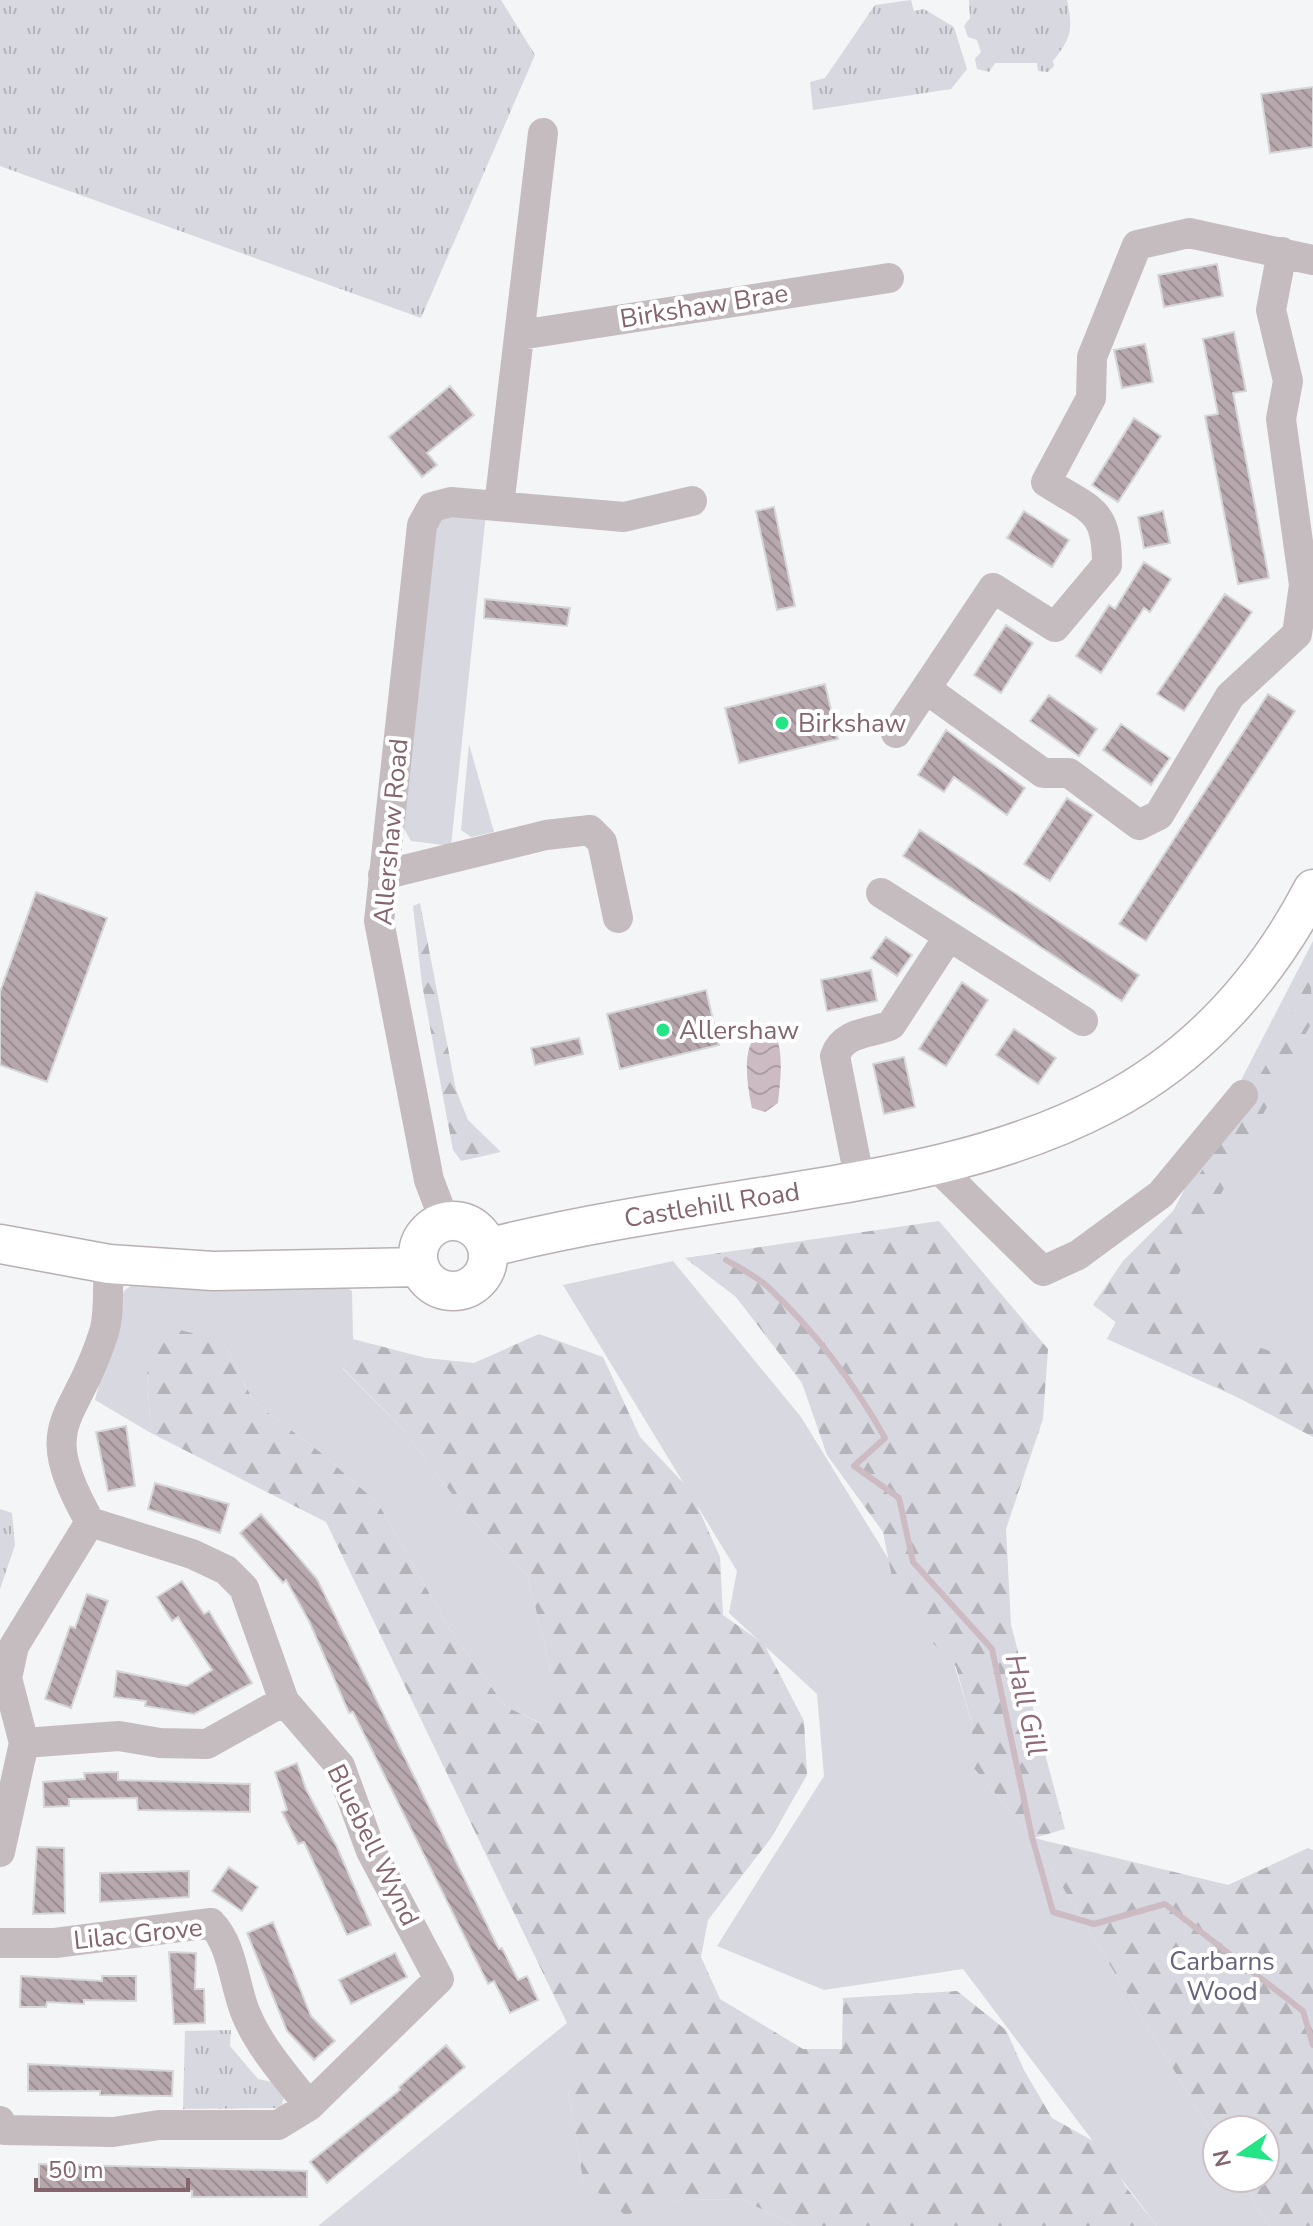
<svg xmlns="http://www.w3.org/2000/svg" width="1313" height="2226" font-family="'Nunito Sans',sans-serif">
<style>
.grass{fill:#d7d8e0}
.forest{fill:url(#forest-firs)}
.park{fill:url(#park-tufts)}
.water{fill:url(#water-waves)}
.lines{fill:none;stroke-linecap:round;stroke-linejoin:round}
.stream{stroke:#ccbbc3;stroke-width:6}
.building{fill:url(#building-back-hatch);stroke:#d5d7d8;stroke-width:2}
.major-casing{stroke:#b9b0b3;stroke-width:41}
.minor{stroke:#c5bcbf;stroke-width:30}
.major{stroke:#fff;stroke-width:38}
.poi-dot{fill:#25e485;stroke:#fff;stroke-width:3}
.labels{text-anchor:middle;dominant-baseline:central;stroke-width:8;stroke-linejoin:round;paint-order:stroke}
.street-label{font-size:26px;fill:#84656e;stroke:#fff}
.poi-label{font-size:26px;fill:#84656e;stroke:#fff;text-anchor:start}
.park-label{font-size:26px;fill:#65647b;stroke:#fff}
.water-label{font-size:28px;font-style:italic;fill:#8e6a7b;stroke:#fff}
</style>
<defs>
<pattern id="forest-firs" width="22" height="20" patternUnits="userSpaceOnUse" patternTransform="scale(2)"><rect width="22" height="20" fill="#d7d8e0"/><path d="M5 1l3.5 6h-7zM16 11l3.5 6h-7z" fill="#b4b3ba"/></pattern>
<pattern id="park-tufts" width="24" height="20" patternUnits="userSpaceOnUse" patternTransform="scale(2)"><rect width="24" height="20" fill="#d7d8e0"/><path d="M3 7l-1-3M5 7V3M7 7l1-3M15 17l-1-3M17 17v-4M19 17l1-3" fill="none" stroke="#b4b3ba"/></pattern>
<pattern id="water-waves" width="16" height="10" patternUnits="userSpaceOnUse" patternTransform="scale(2)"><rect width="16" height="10" fill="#ccbbc3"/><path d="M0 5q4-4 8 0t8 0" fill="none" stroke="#ab9ca3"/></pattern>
<pattern id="building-back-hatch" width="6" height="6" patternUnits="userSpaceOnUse" patternTransform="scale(2)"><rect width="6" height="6" fill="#b6a8ad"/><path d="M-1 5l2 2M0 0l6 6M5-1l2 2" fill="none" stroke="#9a8c91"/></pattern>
</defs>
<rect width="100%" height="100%" fill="#f3f5f6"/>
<path class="grass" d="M 447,511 L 486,513 L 451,846 L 411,841 L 401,824 L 434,533 Z
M 469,744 L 494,832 L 471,837 L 461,830 Z
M 1313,941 L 1313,1431 L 1107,1339 Z
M 673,1261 L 801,1417 L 955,1667 L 972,1724 L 972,1766 L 1032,1837 L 1217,2141 L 1217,2178 L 1240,2178 L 1269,2226 L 1157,2226 L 963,1969 L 824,1990 L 717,1946 L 824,1776 L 817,1694 L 729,1613 L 737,1571 L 563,1285 Z
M 327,1275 L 352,1291 L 353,1339 L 343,1369 L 404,1430 L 470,1518 L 527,1574 L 550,1666 L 543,1724 L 505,1706 L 449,1628 L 378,1503 L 320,1452 L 254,1402 L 223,1341 L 147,1372 L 151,1433 L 95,1400 L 124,1291 L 133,1284 Z
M 567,2023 L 567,2085 L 583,2180 L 625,2214 L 684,2199 L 743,2200 L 795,2226 L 318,2226 Z"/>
<path class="forest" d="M 420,903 L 456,1090 L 468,1120 L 501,1152 L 461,1161 L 453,1150 L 422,984 L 413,906 Z
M 1310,975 L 1313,1020 L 1168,1294 L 1228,1335 L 1313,1368 L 1313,1437 L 1165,1359 L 1093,1305 L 1123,1261 L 1184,1200 L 1278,1045 Z
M 939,1221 L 1048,1349 L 1043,1419 L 1006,1529 L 1011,1625 L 1065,1829 L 1034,1838 L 1228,1885 L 1308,1848 L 1313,1850 L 1313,2226 L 1269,2226 L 1240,2178 L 1265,2178 L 1265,2130 L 1217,2130 L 1217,2141 L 1032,1837 L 972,1766 L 972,1724 L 956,1667 L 898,1607 L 883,1532 L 827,1455 L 802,1383 L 736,1297 L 685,1258 Z
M 172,1328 L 223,1341 L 254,1402 L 320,1452 L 378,1503 L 449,1628 L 505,1706 L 542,1724 L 550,1666 L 527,1574 L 470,1518 L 404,1430 L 343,1368 L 353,1339 L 426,1358 L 474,1363 L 539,1334 L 603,1357 L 640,1437 L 690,1490 L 720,1557 L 723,1615 L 764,1644 L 804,1721 L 807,1775 L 771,1838 L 708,1920 L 701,1957 L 720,1999 L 803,2049 L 842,2049 L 843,1998 L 957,1991 L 1006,2030 L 1024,2070 L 1052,2118 L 1102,2146 L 1126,2187 L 1157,2226 L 795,2226 L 743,2200 L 684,2199 L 625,2215 L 583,2180 L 567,2085 L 567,2023 L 326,1522 L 151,1433 L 147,1372 Z"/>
<path class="park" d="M 0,0 L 501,0 L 535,55 L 421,318 L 0,166 Z
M 911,0 L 914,11 L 924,9 L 954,27 L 967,69 L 951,89 L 813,110 L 810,82 L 825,78 L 875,5 Z
M 969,0 L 1067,0 C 1073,29 1072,37 1053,61 L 1054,66 L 1048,72 L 1038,71 L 1037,63 L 995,63 L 989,72 L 977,69 L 975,59 L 981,52 L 977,40 L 968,37 L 964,26 L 970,18 Z
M 0,1509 L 12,1513 L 15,1545 L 0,1589 Z
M 231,2030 L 230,2046 L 258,2079 L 272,2082 L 284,2097 L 281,2108 L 183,2109 L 185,2031 Z"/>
<path class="water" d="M 770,1027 C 786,1044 780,1082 778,1103 L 765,1112 L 752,1108 C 747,1084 738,1034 770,1027 Z"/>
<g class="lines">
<path class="stream" d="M 726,1260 C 740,1268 756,1276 768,1287 C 813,1329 855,1384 885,1438 L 854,1466 L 899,1498 L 913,1562 L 992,1649 L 1032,1837 L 1053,1912 L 1094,1924 L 1165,1904 L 1303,2011 L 1313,2045"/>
</g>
<path class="building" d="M 1313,87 L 1313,147 L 1270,153 L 1261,94 Z
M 1217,264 L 1223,296 L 1164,307 L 1158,275 Z
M 1234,332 L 1246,391 L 1233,393 L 1269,578 L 1238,584 L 1205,416 L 1218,414 L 1203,339 Z
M 1145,344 L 1153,382 L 1122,388 L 1114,350 Z
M 450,386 L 474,415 L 427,453 L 437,465 L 422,477 L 389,437 Z
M 1134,418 L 1161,436 L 1118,502 L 1092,485 Z
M 774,507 L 795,606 L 777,610 L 756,511 Z
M 1024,511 L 1069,540 L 1052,567 L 1007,538 Z
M 1163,511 L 1170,543 L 1144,548 L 1138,517 Z
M 1144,562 L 1171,579 L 1150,612 L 1144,608 L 1101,673 L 1076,656 L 1109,605 L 1115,609 Z
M 1225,594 L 1252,612 L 1184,711 L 1157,694 Z
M 485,599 L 570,608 L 567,626 L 484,618 Z
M 1006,625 L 1033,643 L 1001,693 L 974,675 Z
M 825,684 L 838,739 L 739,763 L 725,708 Z
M 1268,694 L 1295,711 L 1146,941 L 1119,924 Z
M 1049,695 L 1097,729 L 1079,756 L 1030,721 Z
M 1121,724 L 1170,758 L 1151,785 L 1103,750 Z
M 946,730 L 1025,788 L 1007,815 L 954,777 L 944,792 L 918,775 Z
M 1067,798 L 1093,815 L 1050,881 L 1024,864 Z
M 920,830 L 1139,975 L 1122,1001 L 903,856 Z
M 36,892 L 107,918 L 47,1082 L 0,1065 L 0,992 Z
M 886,937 L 912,955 L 897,976 L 871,958 Z
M 871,970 L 877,1001 L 827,1011 L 821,980 Z
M 962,982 L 988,1000 L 946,1066 L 919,1049 Z
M 706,990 L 719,1045 L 620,1069 L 607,1014 Z
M 1014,1029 L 1056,1058 L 1038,1084 L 996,1055 Z
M 579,1038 L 583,1054 L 535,1065 L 531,1048 Z
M 904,1057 L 915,1107 L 884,1114 L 873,1064 Z
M 126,1426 L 135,1486 L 108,1491 L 96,1432 Z
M 155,1483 L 229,1504 L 220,1533 L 148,1509 Z
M 261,1514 L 317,1579 L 499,1949 L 502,1948 L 518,1980 L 527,1976 L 538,2000 L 510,2013 L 494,1981 L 488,1984 L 353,1712 L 349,1713 L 309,1621 L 286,1580 L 283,1583 L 240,1533 Z
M 182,1581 L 204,1614 L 209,1611 L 252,1683 L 194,1714 L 145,1706 L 146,1701 L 114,1697 L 117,1671 L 187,1686 L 212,1670 L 178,1617 L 172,1621 L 157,1597 Z
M 87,1594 L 108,1601 L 71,1708 L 45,1699 L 70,1626 L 75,1628 Z
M 297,1763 L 306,1789 L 337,1847 L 371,1925 L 347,1935 L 304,1842 L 298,1844 L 282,1812 L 287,1810 L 275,1772 Z
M 118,1772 L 118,1780 L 250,1784 L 250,1812 L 138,1810 L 137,1798 L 69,1799 L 69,1806 L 44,1807 L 43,1782 L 85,1779 L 84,1773 Z
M 37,1847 L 64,1848 L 65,1913 L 33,1914 Z
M 229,1867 L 258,1887 L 242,1911 L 212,1891 Z
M 189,1871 L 189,1897 L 100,1902 L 100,1873 Z
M 273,1922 L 311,2016 L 335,2041 L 314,2060 L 287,2031 L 247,1933 Z
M 169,1952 L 196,1953 L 195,1989 L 204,1989 L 205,2023 L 174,2024 Z
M 395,1953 L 407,1977 L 351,2004 L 339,1980 Z
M 21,1976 L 102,1981 L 102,1976 L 136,1976 L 136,2001 L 84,2000 L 84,2004 L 47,2002 L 46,2007 L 20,2007 Z
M 446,2045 L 465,2067 L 327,2183 L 310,2162 L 400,2090 L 399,2087 Z
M 28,2064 L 173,2071 L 172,2096 L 100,2095 L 100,2091 L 28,2091 Z
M 39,2164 L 307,2171 L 307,2197 L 192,2197 L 192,2191 L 39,2191 Z"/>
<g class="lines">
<g class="major-casing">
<path id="major" d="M418 1256a35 35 0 1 1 70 0a35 35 0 1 1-70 0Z
M 0,1244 L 109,1264 L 213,1271 L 420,1267
M 487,1248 C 582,1224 678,1210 774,1195 C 887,1177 1004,1158 1106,1104 C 1198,1056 1266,979 1313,889"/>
</g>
<path class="minor" d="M 520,335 L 889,278
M 499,506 L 543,133
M 926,689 L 1043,773 L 1069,773 L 1139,825 L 1159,815 L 1230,696 L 1297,634 L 1304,585 L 1281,419 L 1288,381 L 1271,310 L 1282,252
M 896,733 L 993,588 L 1055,627 L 1107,565 C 1107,508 1091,511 1046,482 L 1091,398 L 1092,357 L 1137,245 L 1189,233 L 1313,260
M 383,875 L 546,835 L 590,830 L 602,842 L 618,918
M 881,893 L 1083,1021
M 936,1166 L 1043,1271 L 1078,1255 L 1161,1194 L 1243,1095
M 860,1182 L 835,1056 C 843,1031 871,1034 891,1025 L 949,936
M 445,1222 L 429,1180 L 379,921 L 422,525 L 432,507 L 451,502 L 624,517 L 692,501
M 24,1743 L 119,1736 L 160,1743 L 207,1744 L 284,1701
M 0,1852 L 24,1743 L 7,1678 L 14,1646 L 90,1522
M 0,1943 L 55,1943 L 211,1923 C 233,1945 234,1986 246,2014 C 260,2048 287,2077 309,2106
M 0,2121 L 4,2130 L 113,2132 L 159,2125 L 278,2125 L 309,2106 L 439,1979 L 371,1851 L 340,1766 L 284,1701 L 244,1588 L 226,1570 L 192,1554 L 90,1522 C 32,1419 76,1425 104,1332 C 110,1312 107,1285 109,1264"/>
<use href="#major" class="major"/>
</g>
<g class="poi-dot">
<circle cx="782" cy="723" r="8"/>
<circle cx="663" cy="1030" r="8"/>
</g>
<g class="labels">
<g class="street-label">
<text transform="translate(704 306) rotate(-9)">Birkshaw Brae</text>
<text transform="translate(391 832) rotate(-85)">Allershaw Road</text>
<text transform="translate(712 1205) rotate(-9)">Castlehill Road</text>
<text transform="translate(373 1845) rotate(64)">Bluebell Wynd</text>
<text transform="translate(138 1934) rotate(-6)">Lilac Grove</text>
</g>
<g class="poi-label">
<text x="798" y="723">Birkshaw</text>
<text x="679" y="1030">Allershaw</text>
</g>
<g class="park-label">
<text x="1222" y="1961">Carbarns<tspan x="1222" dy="30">Wood</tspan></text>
</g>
<g class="water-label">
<text transform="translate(1026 1705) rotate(77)">Hall Gill</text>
</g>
</g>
<g transform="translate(1241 2154) rotate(257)"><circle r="38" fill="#ffffff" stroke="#cec1c5" stroke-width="2"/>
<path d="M0-6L14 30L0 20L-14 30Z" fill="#25e485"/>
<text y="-12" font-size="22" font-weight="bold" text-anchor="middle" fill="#84656e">N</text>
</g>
<path d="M36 2178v12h152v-12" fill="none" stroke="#84656e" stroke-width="4"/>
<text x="48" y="2178" font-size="24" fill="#84656e" stroke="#ffffff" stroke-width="6" paint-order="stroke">50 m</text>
</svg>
